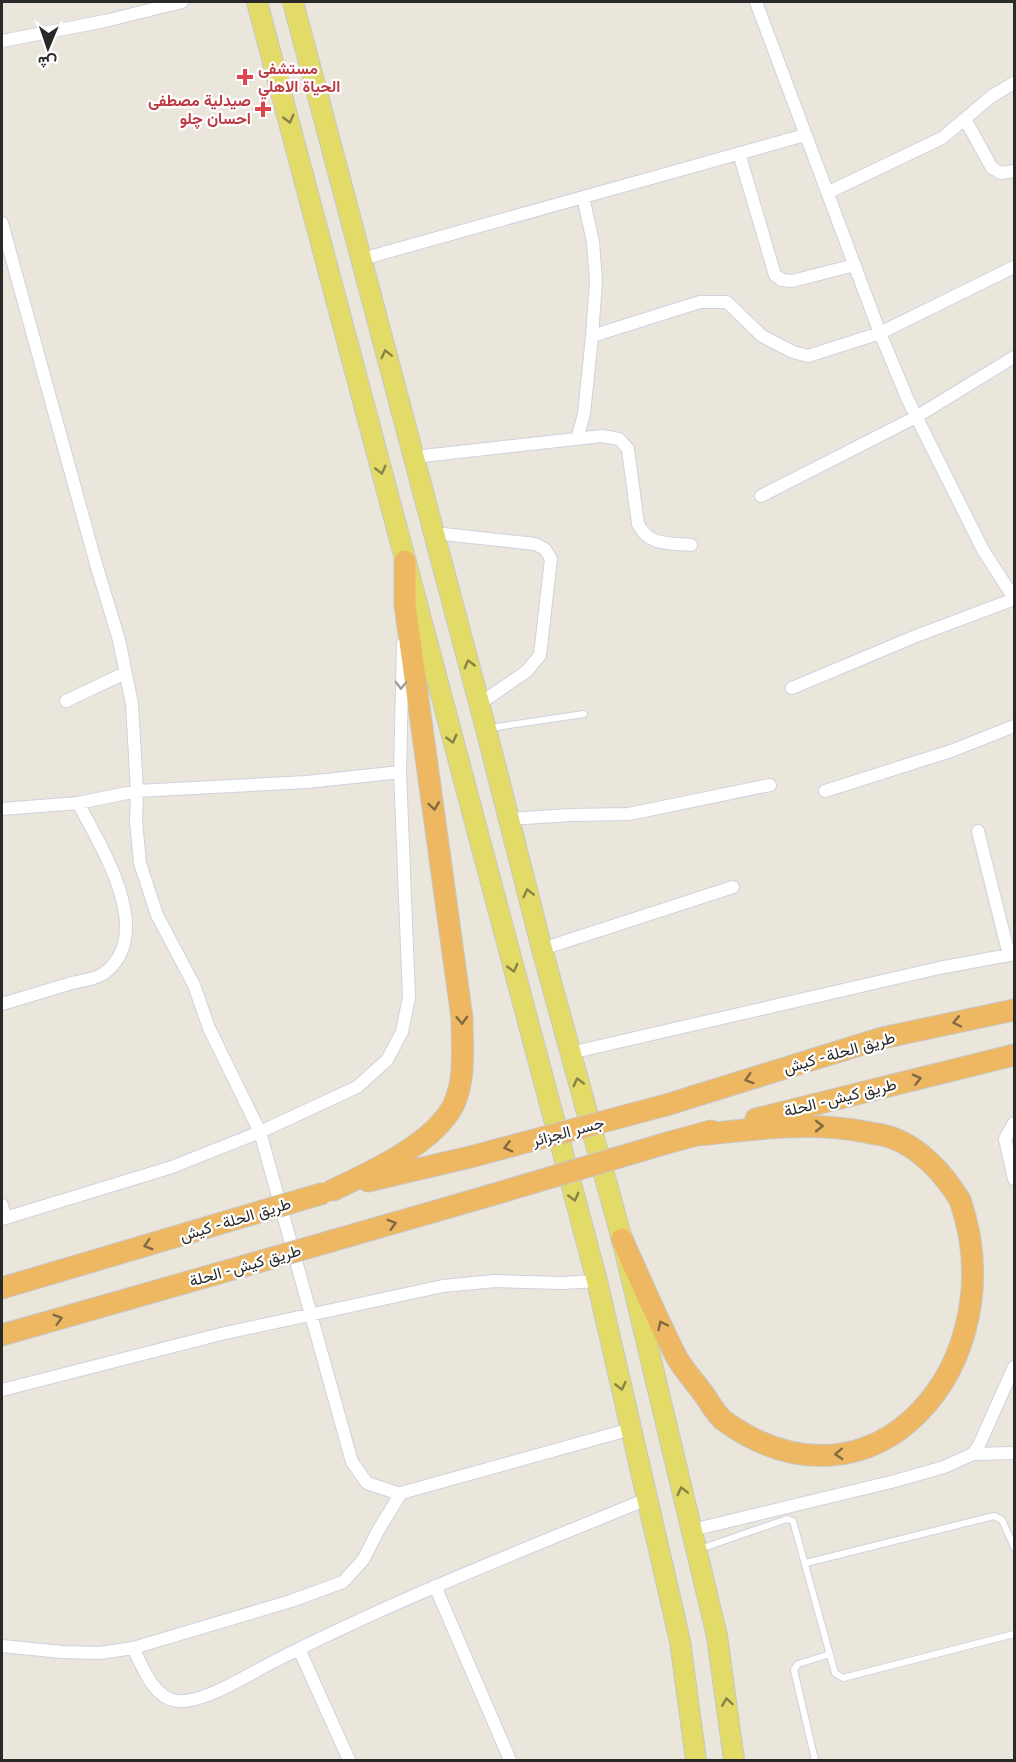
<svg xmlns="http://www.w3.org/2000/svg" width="1016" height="1762" font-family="'PT Sans',Vazirmatn,sans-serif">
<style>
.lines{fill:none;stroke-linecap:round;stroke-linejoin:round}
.lane-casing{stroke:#d1d1e0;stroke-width:8}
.street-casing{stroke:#d1d1e0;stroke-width:14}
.primary-casing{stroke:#c7c7c7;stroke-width:22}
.highway-casing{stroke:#c7c7c7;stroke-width:23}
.lane{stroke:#fff;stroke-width:6}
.street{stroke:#fff;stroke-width:12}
.primary{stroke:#e2db68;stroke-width:20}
.highway{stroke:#eeb762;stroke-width:21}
.highway-bridge-casing{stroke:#c7c7c7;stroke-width:23;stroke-linecap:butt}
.highway-bridge{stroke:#eeb762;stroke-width:21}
.oneway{stroke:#868248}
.oneway2{stroke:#9f9f9f}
.oneway3{stroke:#826943}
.health-dot{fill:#e0444e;stroke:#fff;stroke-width:2}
.labels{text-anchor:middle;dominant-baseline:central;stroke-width:4.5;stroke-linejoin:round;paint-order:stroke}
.health-label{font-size:16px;font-weight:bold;fill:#be3a42;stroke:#fff;text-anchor:start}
.street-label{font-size:16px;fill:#292929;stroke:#fff}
</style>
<rect width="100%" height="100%" fill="#eae6dc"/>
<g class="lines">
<g class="lane-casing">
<path id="lane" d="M 490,728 L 584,714
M 700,1549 L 787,1519 L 793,1521 L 835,1673 L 843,1678 L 1014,1634
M 806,1563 L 994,1516 L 1002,1520 L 1014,1547
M 815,1760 L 794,1670 L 798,1664 L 830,1654"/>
</g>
<g class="street-casing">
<path id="street" d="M 756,2 L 880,333 L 908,400 L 983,550 L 1014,598
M 2,41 L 105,21 L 182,2
M 965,119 L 992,168 L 1001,173 L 1014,171
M 739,153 L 775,275 L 782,280 L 792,281 L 855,265
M 829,192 L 942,138 L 992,96 L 1014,83
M 2,223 L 96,564 L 119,640 L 132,704 L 137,791 L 136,821 L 140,863 L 157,915 L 194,985 L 209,1028 L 260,1132 L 352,1462 L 367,1483 L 400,1494
M 362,259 L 805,135
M 592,336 L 700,302 L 727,302 L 762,336 L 793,352 L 808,356 L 880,333 L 1014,267
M 577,439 L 584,414 L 592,336 L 596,281 L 593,242 L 583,197
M 414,457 L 602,436 L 619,439 L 628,449 L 638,524 C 649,546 668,543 691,545
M 761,496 L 916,417 L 1014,357
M 434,533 L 535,544 L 545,549 L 551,559 L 540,655 L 527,671 L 479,704
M 792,688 L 916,636 L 1014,599
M 66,701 L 125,673
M 825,791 L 951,751 L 1014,726
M 2,809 L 78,803 L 137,791 L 307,782 L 400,772
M 509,819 L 570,815 L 629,814 L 770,785
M 978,831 L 1009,955
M 542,949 L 733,887
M 2,1004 C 25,997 49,990 72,983 C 82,981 95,979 103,974 C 158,935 100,845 78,803
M 570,1053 L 939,968 L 1014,954
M 1014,1123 L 1005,1139 L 1014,1179
M 2,1205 L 5,1218
M 2,1219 L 172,1167 L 260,1132 L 357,1087 L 387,1060 L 402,1032 L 409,997 L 400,772 L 403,643
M 2,1390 L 221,1334 L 443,1286 L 495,1281 L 562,1283 L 597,1281
M 973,1454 L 1014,1453
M 692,1530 L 895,1481 L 944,1467 L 973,1454 L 979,1445 L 1014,1367
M 435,1586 L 510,1760
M 2,1646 L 62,1652 L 100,1653 L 133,1648 L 291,1601 L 343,1582 L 363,1560 L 379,1529 L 401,1493 L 631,1429
M 133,1648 C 143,1667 153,1698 177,1701 C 203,1704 249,1674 273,1662 C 394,1600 521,1551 647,1499
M 299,1649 L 349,1760"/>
</g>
<g class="primary-casing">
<path id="primary" d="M 257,2 L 597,1281 L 680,1641 L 696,1760
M 293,2 L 486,729 L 542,949 L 622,1239 L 717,1636 L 734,1760"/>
</g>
<g class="highway-casing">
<path id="highway" d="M 666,1105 L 882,1038 L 1014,1010
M 756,1119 L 1014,1055
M 667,1143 L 711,1131
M 368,1181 L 470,1157
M 333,1190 C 371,1172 433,1144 453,1106 C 466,1080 462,1046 462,1018 L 405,605 L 405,561
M 622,1239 C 640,1279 657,1319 677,1358 C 684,1370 694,1381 703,1393 C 709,1401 715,1413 723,1420 C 875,1531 1016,1361 960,1200 C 944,1174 920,1147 890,1137 C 882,1134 874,1134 866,1132 C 809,1121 755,1129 698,1135
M 335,1240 L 488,1196
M 2,1288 L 225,1222
M 2,1335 L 237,1268"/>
</g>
<use href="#lane" class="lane"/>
<use href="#street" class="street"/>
<use href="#primary" class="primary"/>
<use href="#highway" class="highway"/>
<g class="highway-bridge-casing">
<path id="highway-bridge" d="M 470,1157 L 666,1105
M 488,1196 L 667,1143
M 225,1222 L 324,1193
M 237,1268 L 335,1240"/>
</g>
<use href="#highway-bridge" class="highway-bridge"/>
</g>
<defs><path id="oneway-chevron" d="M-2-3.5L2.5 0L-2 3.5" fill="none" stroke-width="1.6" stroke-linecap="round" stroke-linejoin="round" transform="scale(1.5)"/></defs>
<g class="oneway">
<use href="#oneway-chevron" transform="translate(289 119) rotate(75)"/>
<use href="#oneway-chevron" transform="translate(386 354) rotate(-104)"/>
<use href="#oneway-chevron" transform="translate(381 470) rotate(76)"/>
<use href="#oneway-chevron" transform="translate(469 664) rotate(-105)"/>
<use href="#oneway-chevron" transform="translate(452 739) rotate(75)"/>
<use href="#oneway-chevron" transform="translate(528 893) rotate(-104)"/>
<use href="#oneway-chevron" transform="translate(513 968) rotate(75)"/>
<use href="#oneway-chevron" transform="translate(578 1082) rotate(-105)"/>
<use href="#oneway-chevron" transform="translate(574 1197) rotate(75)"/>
<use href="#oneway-chevron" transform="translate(621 1386) rotate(77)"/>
<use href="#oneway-chevron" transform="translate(682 1491) rotate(-104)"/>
<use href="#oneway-chevron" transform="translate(727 1702) rotate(-98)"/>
</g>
<use class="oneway2" href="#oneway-chevron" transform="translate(401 685) rotate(91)"/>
<g class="oneway3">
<use href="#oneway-chevron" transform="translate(434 806) rotate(82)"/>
<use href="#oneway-chevron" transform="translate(462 1020) rotate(87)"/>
<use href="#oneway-chevron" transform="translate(957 1022) rotate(168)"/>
<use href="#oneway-chevron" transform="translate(749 1079) rotate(163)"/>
<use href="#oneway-chevron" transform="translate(917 1079) rotate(-14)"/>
<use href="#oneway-chevron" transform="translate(819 1126)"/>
<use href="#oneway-chevron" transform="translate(508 1147) rotate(165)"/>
<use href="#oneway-chevron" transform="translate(392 1224) rotate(-16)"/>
<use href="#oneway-chevron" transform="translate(148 1245) rotate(163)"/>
<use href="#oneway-chevron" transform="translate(58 1319) rotate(-16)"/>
<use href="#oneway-chevron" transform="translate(662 1325) rotate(-115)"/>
<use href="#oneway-chevron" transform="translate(839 1454) rotate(177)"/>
</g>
<g class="health-dot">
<path d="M242 68h6v6h6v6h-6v6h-6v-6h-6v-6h6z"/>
<path d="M260 100h6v6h6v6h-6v6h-6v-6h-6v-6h6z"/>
</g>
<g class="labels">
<g class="health-label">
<text x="258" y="68">مستشفى<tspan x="258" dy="18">الحياة الاهلي</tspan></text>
<text x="251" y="100" text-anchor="end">صيدلية مصطفى<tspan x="251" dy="18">احسان چلو</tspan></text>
</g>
<g class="street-label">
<text transform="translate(839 1052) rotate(-16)">طريق الحلة - كيش</text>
<text transform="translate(840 1097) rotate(-14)">طريق كيش - الحلة</text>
<text transform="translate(568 1131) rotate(-15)">جسر الجزائر</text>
<text transform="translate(235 1219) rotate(-17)">طريق الحلة - كيش</text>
<text transform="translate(245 1265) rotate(-16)">طريق كيش - الحلة</text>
</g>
</g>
<rect width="1016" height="1762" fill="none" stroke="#292929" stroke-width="6"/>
<g transform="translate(48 48) rotate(182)" stroke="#ffffff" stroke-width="4.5" paint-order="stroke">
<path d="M0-4.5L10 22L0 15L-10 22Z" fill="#292929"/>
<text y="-9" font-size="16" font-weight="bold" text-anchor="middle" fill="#292929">ش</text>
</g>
</svg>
